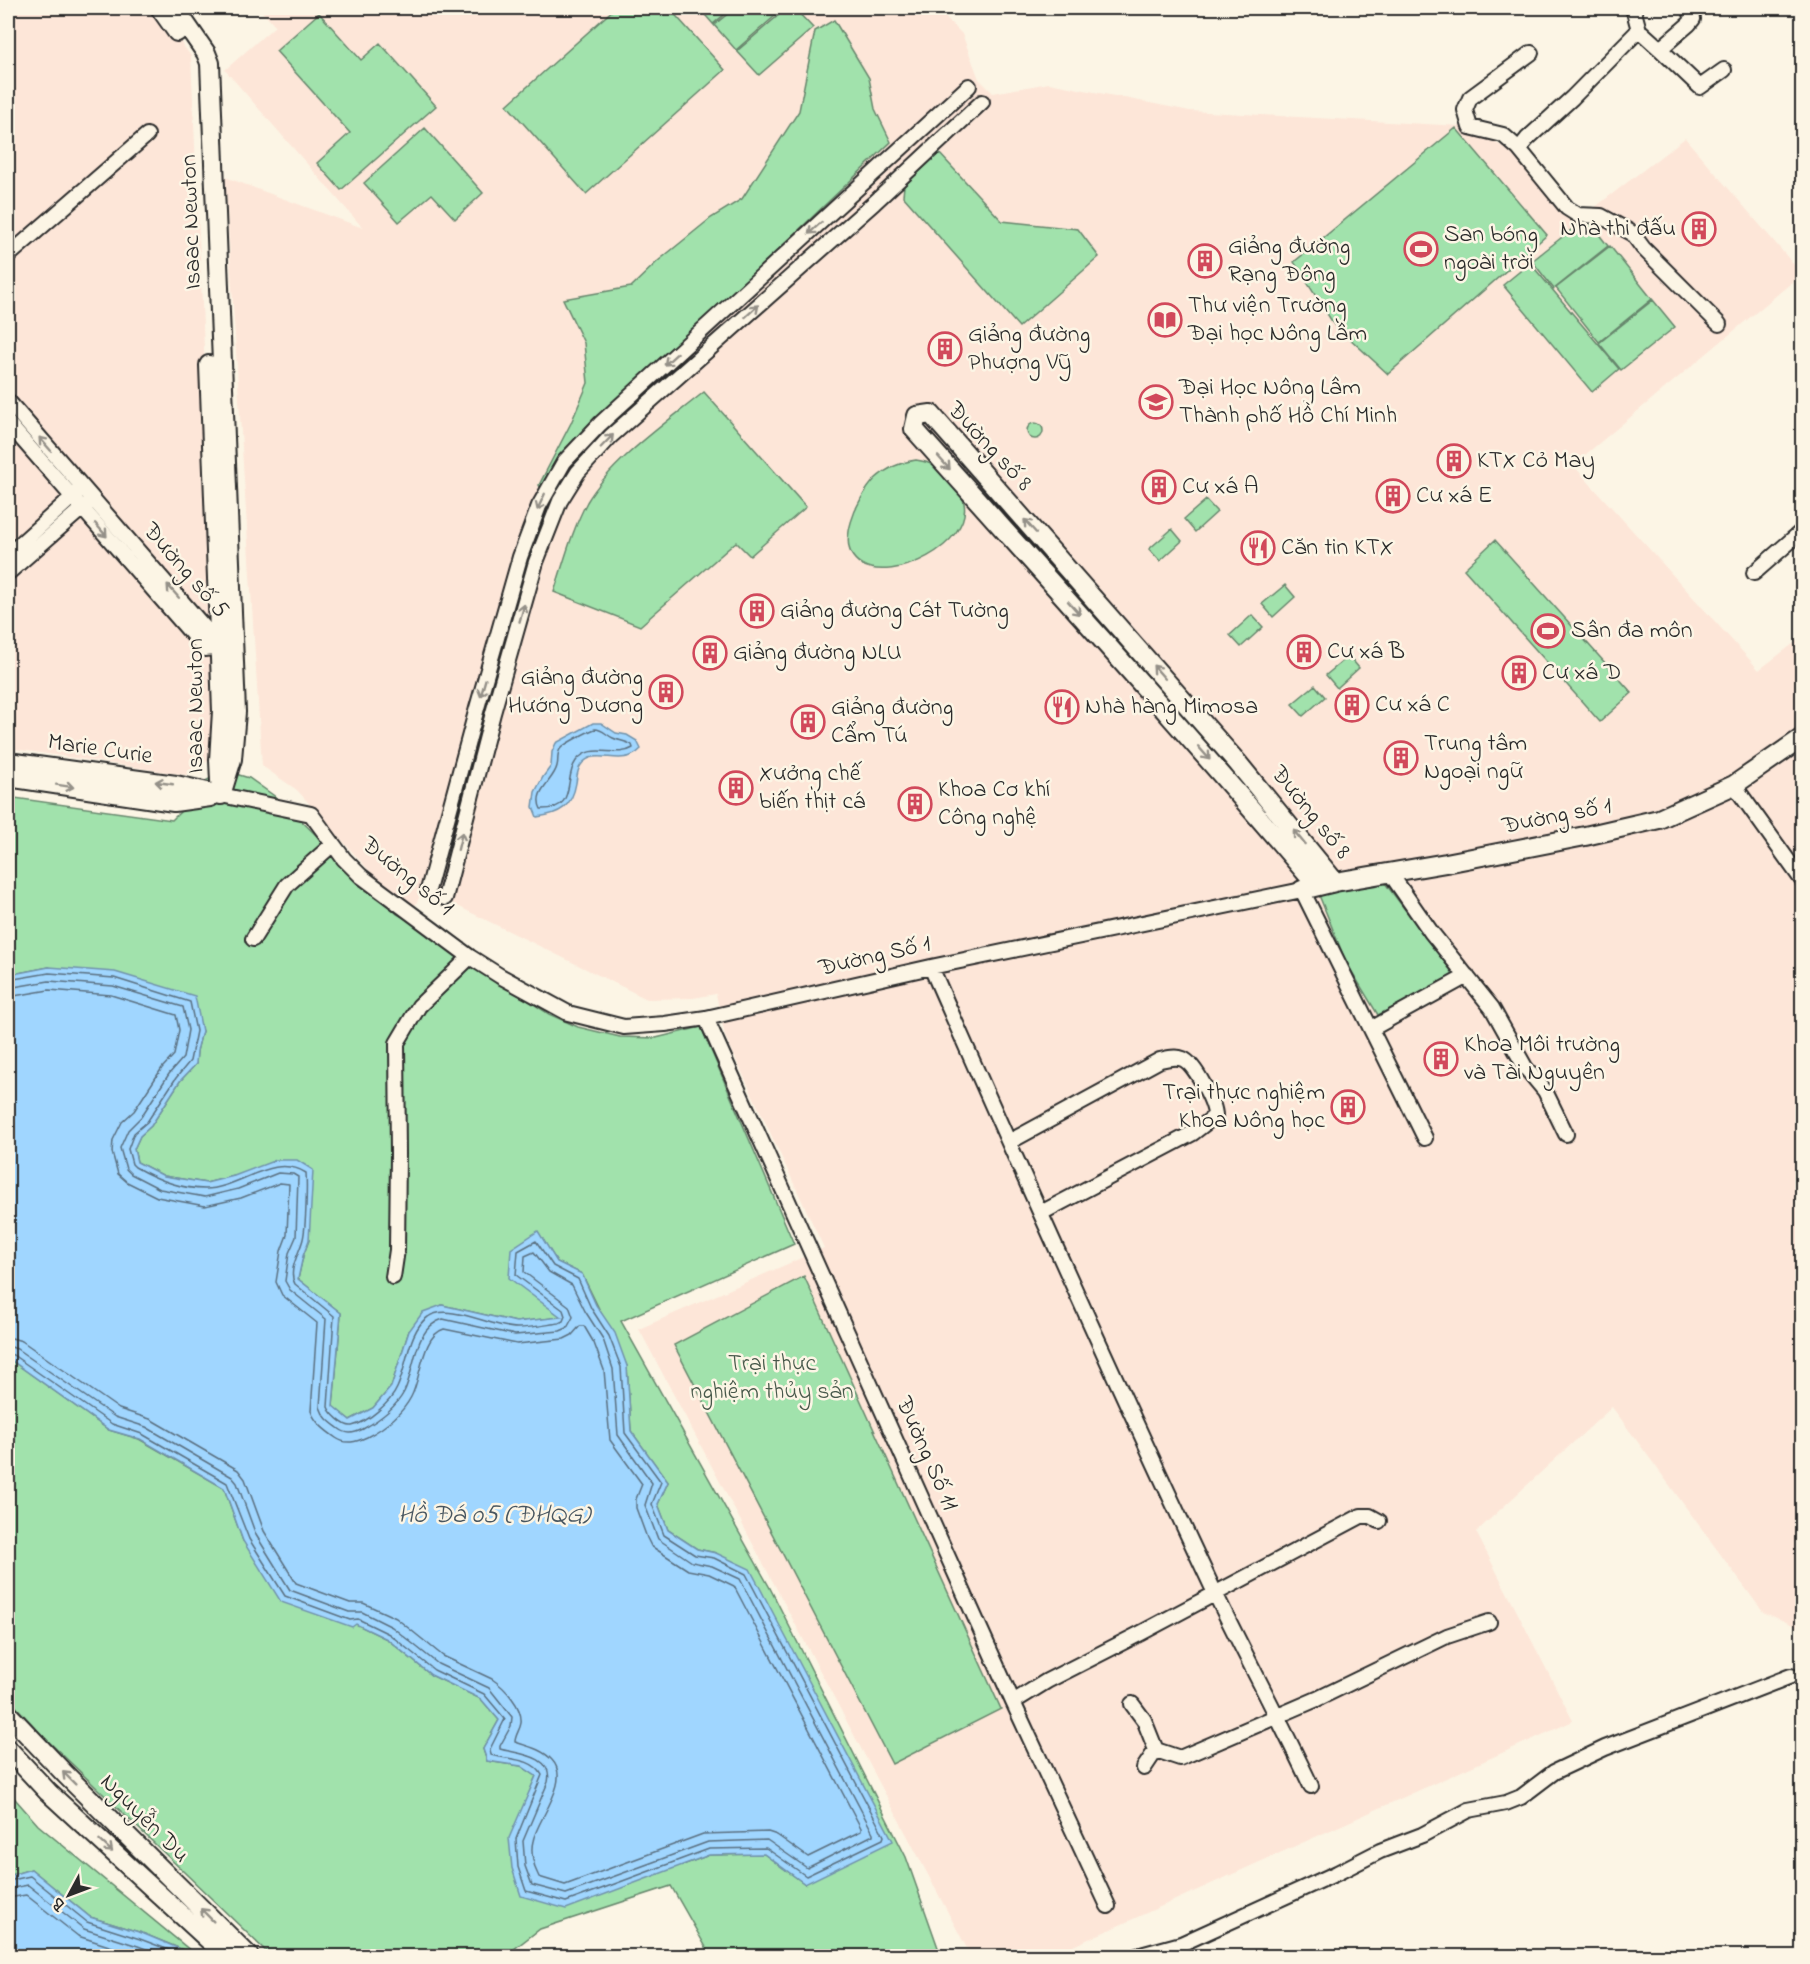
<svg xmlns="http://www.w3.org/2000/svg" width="1810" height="1964" font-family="'Indie Flower',sans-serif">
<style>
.built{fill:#fde6d8}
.green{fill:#a1e2ac;stroke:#66866c;stroke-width:1.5}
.water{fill:#a0d6ff;stroke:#7192aa;stroke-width:1.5}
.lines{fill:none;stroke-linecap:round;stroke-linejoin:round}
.shore{stroke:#5a6f80;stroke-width:1.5}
.street-casing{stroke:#2b2b2b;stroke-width:18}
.secondary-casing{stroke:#2b2b2b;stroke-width:22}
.street{stroke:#fcf5e5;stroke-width:14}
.secondary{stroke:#fcf5e5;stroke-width:18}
.oneway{stroke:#949088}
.labels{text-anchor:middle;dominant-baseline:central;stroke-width:5;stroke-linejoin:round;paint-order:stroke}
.street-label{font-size:24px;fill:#2b2b2b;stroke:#fcf5e5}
.poi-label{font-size:24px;fill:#2b2b2b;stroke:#fcf5e5;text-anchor:start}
.park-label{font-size:24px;fill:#48594b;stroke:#fcf5e5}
.water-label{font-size:26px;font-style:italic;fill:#485660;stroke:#fcf5e5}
</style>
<rect width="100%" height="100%" fill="#fcf5e5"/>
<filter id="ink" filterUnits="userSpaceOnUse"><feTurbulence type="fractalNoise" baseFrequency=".0167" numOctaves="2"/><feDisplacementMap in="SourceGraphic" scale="12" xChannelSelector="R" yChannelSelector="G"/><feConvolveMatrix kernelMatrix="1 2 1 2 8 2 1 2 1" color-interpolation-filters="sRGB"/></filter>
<g filter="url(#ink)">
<path class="built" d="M 8,8 L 155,8 L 191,56 L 222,752 L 186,775 L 8,748 Z
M 259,8 L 936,8 L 962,34 L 979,79 L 993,93 L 1049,83 L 1190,111 L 1461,126 L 1514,152 L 1577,221 L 1685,138 L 1802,274 L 1573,465 L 1759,670 L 1802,637 L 1802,1629 L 1763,1612 L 1612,1407 L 1476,1532 L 1573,1721 L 1051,1956 L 971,1956 L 639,1329 L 824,1248 L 725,1036 L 716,994 L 693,998 L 647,999 L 423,889 L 415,906 L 374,876 L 297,790 L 262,766 L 225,177 L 363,228 L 225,70 L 275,26 Z"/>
<path class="green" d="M 615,8 L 669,8 L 725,70 L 586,194 L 507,105 Z
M 699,8 L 732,8 L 713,24 Z
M 735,8 L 784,8 L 736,50 L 714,25 Z
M 787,8 L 794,8 L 813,28 L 759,75 L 737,51 Z
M 319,13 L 361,60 L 380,43 L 436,106 L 341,190 L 317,163 L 350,133 L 276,51 Z
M 834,20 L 869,78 L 875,109 L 891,142 L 561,457 L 541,489 L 539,485 L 571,423 L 588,383 L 584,343 L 563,299 L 631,287 L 658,261 L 711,218 L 742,199 L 799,111 L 815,31 Z
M 425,128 L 483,193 L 455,219 L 432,194 L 399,222 L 364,183 Z
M 1456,128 L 1547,235 L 1388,374 L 1333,323 L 1294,262 Z
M 939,153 L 1002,221 L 1078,229 L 1099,257 L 1019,327 L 903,196 L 904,186 Z
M 1586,218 L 1608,246 L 1554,289 L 1532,261 Z
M 1610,246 L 1652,299 L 1599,342 L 1556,288 Z
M 1530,263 L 1619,369 L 1592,392 L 1503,285 Z
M 1653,300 L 1675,327 L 1621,370 L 1599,343 Z
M 704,392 L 806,507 L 750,556 L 736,542 L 640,626 L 554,592 C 564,562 572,530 587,502 C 612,460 666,423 704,392 Z
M1027 431a8 8 0 1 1 16 0a8 8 0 1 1-16 0Z
M 916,460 C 932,462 939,468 949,481 C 956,488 963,494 964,503 C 972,544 893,584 861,564 C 833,547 858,497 875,479 C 887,468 901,462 916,460 Z
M 1206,500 L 1217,512 L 1195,532 L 1184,519 Z
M 1172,529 L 1182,541 L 1160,561 L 1149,549 Z
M 1495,540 L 1632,693 L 1600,722 L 1464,569 Z
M 1285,585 L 1295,597 L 1273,617 L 1262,604 Z
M 1252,615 L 1263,627 L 1241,647 L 1230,635 Z
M 1349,656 L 1359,668 L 1337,688 L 1326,675 Z
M 1315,685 L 1325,697 L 1303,716 L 1292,704 Z
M 226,771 L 249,778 L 280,800 L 397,914 L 430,932 L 457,954 L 549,1014 L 578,1027 L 620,1037 L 656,1038 L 701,1027 L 794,1244 L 621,1321 L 770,1588 L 906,1857 L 941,1956 L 711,1956 L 671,1886 L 540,1929 L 505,1956 L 271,1956 L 45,1738 L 8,1698 L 8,1358 L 109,1430 L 139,1439 L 224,1488 L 243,1541 L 356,1624 L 387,1639 L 431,1675 L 481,1699 L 499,1720 L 483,1749 L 487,1761 L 521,1766 L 536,1776 L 529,1793 L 683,1865 L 709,1855 L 764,1854 L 805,1884 L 716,1553 L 697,1549 L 668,1530 L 658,1504 L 668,1482 L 631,1431 L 627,1366 L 582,1274 L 557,1262 L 538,1232 L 562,1317 L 516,1322 L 442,1305 L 409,1331 L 391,1387 L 373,1408 L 350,1420 L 333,1407 L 341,1313 L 298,1279 L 303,1256 L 309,1240 L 234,1176 L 206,1183 L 164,1176 L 137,1162 L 134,1149 L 140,1136 L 151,1126 L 180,1081 L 196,1064 L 197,1051 L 202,1031 L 49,967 L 8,975 L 8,797 L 172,820 L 191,801 L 207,780 Z
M 1385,883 L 1455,976 L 1378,1015 L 1346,962 L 1319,895 Z
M 804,1276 L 1001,1709 L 892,1764 L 674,1345 Z
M 8,1791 L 38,1825 L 196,1955 L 198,1956 L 142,1933 L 90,1917 L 31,1869 L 8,1876 Z"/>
<path class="water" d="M 593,723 L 601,723 L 616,733 L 627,735 L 637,741 L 641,749 C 621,770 596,745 581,765 C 577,770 577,777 576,783 C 572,807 560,814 537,817 L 533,807 L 535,792 L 543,777 L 551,766 L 552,752 L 556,743 Z
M 49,967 L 115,972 L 195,996 L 202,1031 L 197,1051 L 196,1064 L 180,1081 L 151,1126 L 140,1136 L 134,1149 L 137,1162 L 164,1176 L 206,1183 L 234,1176 L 276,1160 L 297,1160 L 313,1170 L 309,1240 L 303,1256 L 298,1279 L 341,1313 L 333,1406 L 350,1420 L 373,1408 L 391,1387 L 409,1331 L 423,1312 L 442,1305 L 516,1322 L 561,1317 L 509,1278 L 511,1249 L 538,1231 L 557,1262 L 582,1274 L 596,1305 L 615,1333 L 627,1366 L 631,1431 L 668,1482 L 658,1504 L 668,1530 L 697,1549 L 716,1553 L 750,1569 L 893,1841 L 805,1884 L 764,1854 L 709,1855 L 566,1909 L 521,1896 L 512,1868 L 509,1838 L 536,1776 L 521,1766 L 487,1761 L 483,1749 L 499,1720 L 481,1699 L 431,1675 L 387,1639 L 356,1624 L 352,1627 L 281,1602 L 243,1541 L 224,1488 L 140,1439 L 109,1430 L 8,1358 L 8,975 Z
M 31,1869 L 90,1917 L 142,1933 L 197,1956 L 8,1956 L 8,1876 Z"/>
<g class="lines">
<path class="shore" d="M 595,729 C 603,729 606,735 613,738 C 619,741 626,741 632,745 L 633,748 C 615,759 591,741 576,761 C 563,778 578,810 541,809 C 532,791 554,781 557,766 C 559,760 556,753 561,748 C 564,744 589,731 595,729 Z
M 8,980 L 49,973 L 114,978 L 190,1002 L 196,1031 L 190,1061 L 176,1078 L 147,1122 L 134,1133 L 128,1149 L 132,1164 L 135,1167 C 156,1179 180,1189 205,1189 C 239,1189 273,1152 306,1173 C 307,1185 306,1227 303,1239 C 300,1252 287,1271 295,1284 L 334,1316 L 328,1407 C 330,1413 344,1427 352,1426 C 367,1423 391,1402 397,1388 C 407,1368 408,1330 428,1317 C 449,1302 493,1328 517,1328 C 531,1328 545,1325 559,1323 L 563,1321 L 565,1316 L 563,1310 L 516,1275 L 518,1251 L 536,1241 L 553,1266 L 578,1279 L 591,1308 L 609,1336 L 621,1367 L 625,1433 L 661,1482 L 652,1504 L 664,1535 L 695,1555 L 714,1558 L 746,1574 L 884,1836 L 883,1839 L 806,1876 L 766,1848 L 709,1849 L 566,1902 L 526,1891 L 518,1867 L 516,1839 L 542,1775 C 532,1757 508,1760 491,1755 L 490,1749 L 505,1719 L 484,1694 L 434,1670 L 389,1634 L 358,1619 L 350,1620 L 285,1596 L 249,1539 L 227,1483 L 142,1434 L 112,1424 L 13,1355 L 8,1354
M 8,988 L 49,981 L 113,986 L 183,1007 L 188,1030 L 183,1058 L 169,1074 L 141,1117 L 128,1130 L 120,1148 L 126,1169 L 131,1174 L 160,1189 L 205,1197 L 238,1189 L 278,1173 L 293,1174 L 298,1177 L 296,1237 L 289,1253 L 285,1281 L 290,1290 L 326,1319 L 320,1407 C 323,1417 330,1422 338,1428 C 347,1435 353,1434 363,1429 C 379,1420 395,1409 404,1392 C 416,1368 413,1328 443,1319 L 515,1335 L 560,1331 L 567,1328 L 573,1317 L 569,1306 L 524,1272 L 525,1256 L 534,1252 L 549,1272 L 572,1285 L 585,1311 L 603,1339 L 613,1369 L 618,1435 L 652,1483 L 645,1505 L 658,1539 L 692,1562 L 712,1566 L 740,1579 L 873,1833 L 873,1835 L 807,1868 L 767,1840 L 708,1842 L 566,1894 L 532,1885 L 525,1866 L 523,1841 L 548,1782 C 554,1755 517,1754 500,1749 L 500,1746 L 511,1726 L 512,1717 L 489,1688 L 438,1664 L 392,1627 L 362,1612 L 349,1612 L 290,1590 L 256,1535 L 237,1483 L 232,1477 L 146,1427 L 115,1417 L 17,1349 L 8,1346
M 8,997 L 49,990 L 111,995 L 176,1015 L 179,1030 L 174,1055 L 162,1068 L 134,1111 L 122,1122 L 113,1140 L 112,1152 L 118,1174 L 127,1182 L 157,1197 L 205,1206 L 241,1198 L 280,1183 L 289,1184 L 287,1235 L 281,1251 L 276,1282 L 282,1295 L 317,1323 L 311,1411 C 315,1423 326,1431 336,1438 C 346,1445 356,1442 367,1437 C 384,1428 401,1416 411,1397 C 421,1379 422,1335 444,1329 L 517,1344 L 564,1339 L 572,1335 L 580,1326 L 584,1326 L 594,1343 L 604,1370 L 610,1440 L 642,1484 L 636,1499 L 636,1508 L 647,1538 L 651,1546 L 688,1570 L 709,1574 L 734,1586 L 861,1828 L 861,1831 L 808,1857 L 777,1835 L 768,1832 L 703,1834 L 565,1885 L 539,1877 C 534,1868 530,1852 533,1841 C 537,1819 572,1781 552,1760 C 542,1749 527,1746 515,1742 C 515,1735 520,1730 521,1723 C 523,1707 504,1687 492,1679 L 443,1656 L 396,1618 L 363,1603 L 350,1603 L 296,1583 L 264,1531 L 245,1479 L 238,1470 L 150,1419 L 119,1409 L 22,1341 L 8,1337
M 8,1881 L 30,1876 L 87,1922 L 140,1939 L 185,1956
M 8,1889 L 28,1885 L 84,1929 L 138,1946 L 164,1956
M 8,1898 L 26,1895 L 78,1936 L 140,1956"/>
<g class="street-casing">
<path id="street" d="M 1633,8 L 1639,30 L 1660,49 L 1689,24 L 1693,19 L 1689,8
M 1639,30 L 1572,98 L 1527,139 L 1519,149 L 1567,208 L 1578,215 L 1601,216 L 1632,233 L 1643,248 L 1719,324
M 1660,49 L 1700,87 L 1724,70
M 1519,149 L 1503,135 L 1470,127 L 1465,110 L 1470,98 L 1531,53
M 8,256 L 147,135
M 8,401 L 211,635 L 215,644 L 213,648 L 205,649 L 8,423
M 8,555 L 79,491
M 8,573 L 87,504
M 1754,573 L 1802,531
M 1734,785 L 1802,880
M 221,795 L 311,814 L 344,859 L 361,876 L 470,957 L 500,976 L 568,1013 L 624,1027 L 665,1024 L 706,1018 L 931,967 L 1302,890 L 1425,1138
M 1390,873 L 1431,932 L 1492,1008 L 1525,1067 L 1545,1091 L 1566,1134
M 428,890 L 477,708 L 520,557 L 539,506 L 564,462 L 600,424 L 969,86
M 445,898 L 493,713 L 536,562 L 560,501 L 578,472 L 611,436 L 874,203 L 982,102
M 253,939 L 287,885 L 333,844
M 931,967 C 1023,1176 1117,1385 1214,1591 C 1246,1657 1280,1720 1311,1786
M 706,1018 L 1013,1702 L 1108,1906
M 1371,1029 L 1467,976
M 1009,1142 L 1160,1060 C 1168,1058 1176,1056 1183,1059 C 1195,1064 1215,1103 1215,1116 L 1193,1133 L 1041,1213
M 393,1277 L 397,1250 L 398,1154 L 397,1043 L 419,1006 L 470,957
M 1013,1702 L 1047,1681 L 1141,1633 L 1361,1516 L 1370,1516 L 1379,1521
M 1132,1704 L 1144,1720 L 1156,1750
M 1144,1768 L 1156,1750 L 1180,1758 L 1317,1699 L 1447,1636 L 1489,1622
M 1137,1956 L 1181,1944 L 1337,1873 L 1380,1851 L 1422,1835 L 1469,1810 L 1506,1803 L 1521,1797 L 1554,1772 L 1605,1748 L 1791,1676"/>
</g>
<g class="secondary-casing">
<path id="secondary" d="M 160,8 L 177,32
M 175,8 L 206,53 L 210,63 L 236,712 L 232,759 L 221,795
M 209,365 L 222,711 L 219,760 L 220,781
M 8,762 L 176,785 L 221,795
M 8,777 L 174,802 L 210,797
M 1317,886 C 1186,731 1049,581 914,429 L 917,416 L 931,414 L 938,422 L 1237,762 L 1335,882
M 1302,890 L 1335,882 L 1446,863 L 1585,836 L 1659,819 L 1734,785 L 1802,738
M 8,1714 L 66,1775 L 249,1956
M 8,1749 L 48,1792 L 226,1956"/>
</g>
<use href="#street" class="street"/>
<use href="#secondary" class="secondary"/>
</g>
<defs><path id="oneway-shaft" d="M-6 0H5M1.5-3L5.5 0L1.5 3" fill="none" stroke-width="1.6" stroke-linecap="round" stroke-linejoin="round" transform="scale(1.5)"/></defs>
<g class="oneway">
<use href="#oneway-shaft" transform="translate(815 228) rotate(138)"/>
<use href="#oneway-shaft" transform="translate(752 311) rotate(-42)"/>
<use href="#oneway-shaft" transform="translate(671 359) rotate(138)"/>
<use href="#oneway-shaft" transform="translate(607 441) rotate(-46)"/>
<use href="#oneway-shaft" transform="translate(45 444) rotate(-131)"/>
<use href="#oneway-shaft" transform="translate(944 463) rotate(48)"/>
<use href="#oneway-shaft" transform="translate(541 502) rotate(115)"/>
<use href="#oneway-shaft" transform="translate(1030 526) rotate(-132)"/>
<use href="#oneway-shaft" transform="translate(101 530) rotate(49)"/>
<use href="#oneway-shaft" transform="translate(173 591) rotate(-131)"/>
<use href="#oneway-shaft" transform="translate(1074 608) rotate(48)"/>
<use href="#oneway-shaft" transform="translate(522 613) rotate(-74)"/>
<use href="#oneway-shaft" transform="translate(1159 672) rotate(-131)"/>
<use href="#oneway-shaft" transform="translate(483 688) rotate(106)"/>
<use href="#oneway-shaft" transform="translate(1204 753) rotate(49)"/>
<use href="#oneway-shaft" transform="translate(164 783) rotate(-172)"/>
<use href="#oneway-shaft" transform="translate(65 786) rotate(9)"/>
<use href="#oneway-shaft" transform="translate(1299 837) rotate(-129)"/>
<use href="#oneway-shaft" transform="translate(460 841) rotate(-76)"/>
<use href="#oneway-shaft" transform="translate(69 1778) rotate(-135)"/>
<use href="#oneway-shaft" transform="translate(106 1846) rotate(43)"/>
<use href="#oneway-shaft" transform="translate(207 1915) rotate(-135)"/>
</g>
</g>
<defs>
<g id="building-ring" transform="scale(1.725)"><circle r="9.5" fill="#fcf5e5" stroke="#d1495b" stroke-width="1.5"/><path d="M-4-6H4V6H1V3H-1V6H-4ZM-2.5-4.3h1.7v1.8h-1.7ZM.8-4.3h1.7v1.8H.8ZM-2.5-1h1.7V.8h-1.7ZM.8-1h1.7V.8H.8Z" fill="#d1495b"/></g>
<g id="stadium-ring" transform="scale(1.725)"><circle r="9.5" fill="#fcf5e5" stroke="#d1495b" stroke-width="1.5"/><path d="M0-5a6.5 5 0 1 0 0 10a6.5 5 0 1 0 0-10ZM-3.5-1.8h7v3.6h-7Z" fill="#d1495b"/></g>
<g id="library-ring" transform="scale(1.725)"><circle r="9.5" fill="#fcf5e5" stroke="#d1495b" stroke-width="1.5"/><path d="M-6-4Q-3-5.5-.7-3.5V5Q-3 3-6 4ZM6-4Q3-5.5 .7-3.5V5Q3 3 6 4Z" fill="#d1495b"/></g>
<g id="university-ring" transform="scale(1.725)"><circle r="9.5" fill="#fcf5e5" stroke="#d1495b" stroke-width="1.5"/><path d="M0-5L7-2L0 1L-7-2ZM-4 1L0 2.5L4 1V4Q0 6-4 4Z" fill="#d1495b"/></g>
<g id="restaurant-ring" transform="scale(1.725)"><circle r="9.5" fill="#fcf5e5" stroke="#d1495b" stroke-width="1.5"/><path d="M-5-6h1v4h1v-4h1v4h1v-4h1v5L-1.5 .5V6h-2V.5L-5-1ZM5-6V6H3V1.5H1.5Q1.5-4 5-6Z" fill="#d1495b"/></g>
</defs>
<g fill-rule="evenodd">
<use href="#building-ring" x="1699" y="229"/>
<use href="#stadium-ring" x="1421" y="249"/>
<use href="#building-ring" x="1205" y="261"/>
<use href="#library-ring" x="1165" y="320"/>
<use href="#building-ring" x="945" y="349"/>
<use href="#university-ring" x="1156" y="402"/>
<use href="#building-ring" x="1454" y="461"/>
<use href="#building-ring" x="1159" y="487"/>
<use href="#building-ring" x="1393" y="496"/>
<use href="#restaurant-ring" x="1258" y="548"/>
<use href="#building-ring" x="757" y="611"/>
<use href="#stadium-ring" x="1548" y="631"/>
<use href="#building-ring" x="1304" y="652"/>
<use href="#building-ring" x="710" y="653"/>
<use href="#building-ring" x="1519" y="673"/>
<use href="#building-ring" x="666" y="692"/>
<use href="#building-ring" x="1352" y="705"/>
<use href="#restaurant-ring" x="1062" y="707"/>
<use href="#building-ring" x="808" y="722"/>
<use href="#building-ring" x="1401" y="758"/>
<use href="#building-ring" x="736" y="788"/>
<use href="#building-ring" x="915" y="804"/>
<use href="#building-ring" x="1441" y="1059"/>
<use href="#building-ring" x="1348" y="1107"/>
</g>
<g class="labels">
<g class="street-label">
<text transform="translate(192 222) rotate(-92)">Isaac Newton</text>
<text transform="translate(989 447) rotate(47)">Đường số 8</text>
<text transform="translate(185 571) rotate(49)">Đường số 5</text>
<text transform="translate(196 706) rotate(-90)">Isaac Newton</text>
<text transform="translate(100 750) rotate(8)">Marie Curie</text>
<text transform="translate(1310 813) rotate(51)">Đường số 8</text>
<text transform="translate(1557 817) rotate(-11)">Đường số 1</text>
<text transform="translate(407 877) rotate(39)">Đường số 1</text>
<text transform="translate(875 957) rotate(-13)">Đường Số 1</text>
<text transform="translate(926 1454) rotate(66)">Đường Số 11</text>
<text transform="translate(144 1819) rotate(45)">Nguyễn Du</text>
</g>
<g class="poi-label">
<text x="1676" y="229" text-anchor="end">Nhà thi đấu</text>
<text x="1444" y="235">San bóng<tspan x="1444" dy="28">ngoài trời</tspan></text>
<text x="1228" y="247">Giảng đường<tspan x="1228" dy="28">Rạng Đông</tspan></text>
<text x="1188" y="306">Thư viện Trường<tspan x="1188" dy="28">Đại học Nông Lâm</tspan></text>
<text x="968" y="335">Giảng đường<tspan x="968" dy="28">Phượng Vỹ</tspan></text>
<text x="1179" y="388">Đại Học Nông Lâm<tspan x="1179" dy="28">Thành phố Hồ Chí Minh</tspan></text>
<text x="1477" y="461">KTX Cỏ May</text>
<text x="1182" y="487">Cư xá A</text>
<text x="1416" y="496">Cư xá E</text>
<text x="1281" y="548">Căn tin KTX</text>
<text x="780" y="611">Giảng đường Cát Tường</text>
<text x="1571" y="631">Sân đa môn</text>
<text x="1327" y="652">Cư xá B</text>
<text x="733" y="653">Giảng đường NLU</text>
<text x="1542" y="673">Cư xá D</text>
<text x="643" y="678" text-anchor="end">Giảng đường<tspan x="643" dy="28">Hướng Dương</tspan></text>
<text x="1375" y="705">Cư xá C</text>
<text x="1085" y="707">Nhà hàng Mimosa</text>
<text x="831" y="708">Giảng đường<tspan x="831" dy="28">Cẩm Tú</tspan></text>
<text x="1424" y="744">Trung tâm<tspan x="1424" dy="28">Ngoại ngữ</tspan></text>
<text x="759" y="774">Xưởng chế<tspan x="759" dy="28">biến thịt cá</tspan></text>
<text x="938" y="790">Khoa Cơ khí<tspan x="938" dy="28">Công nghệ</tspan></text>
<text x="1464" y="1045">Khoa Môi trường<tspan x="1464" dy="28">và Tài Nguyên</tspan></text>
<text x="1325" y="1093" text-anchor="end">Trại thực nghiệm<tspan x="1325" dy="28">Khoa Nông học</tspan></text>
</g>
<g class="park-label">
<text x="772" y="1364">Trại thực<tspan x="772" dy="28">nghiệm thủy sản</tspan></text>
</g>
<g class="water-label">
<text x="494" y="1516">Hồ Đá 05 (ĐHQG)</text>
</g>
</g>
<rect width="1810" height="1964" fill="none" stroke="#fcf5e5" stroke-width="30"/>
<rect x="15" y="15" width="1780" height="1934" fill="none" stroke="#2b2b2b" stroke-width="2" filter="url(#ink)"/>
<g transform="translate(69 1895) rotate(229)" stroke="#fcf5e5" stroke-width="4.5" paint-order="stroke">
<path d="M0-4.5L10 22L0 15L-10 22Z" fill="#2b2b2b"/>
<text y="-9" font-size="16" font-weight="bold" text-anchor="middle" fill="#2b2b2b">B</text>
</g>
</svg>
